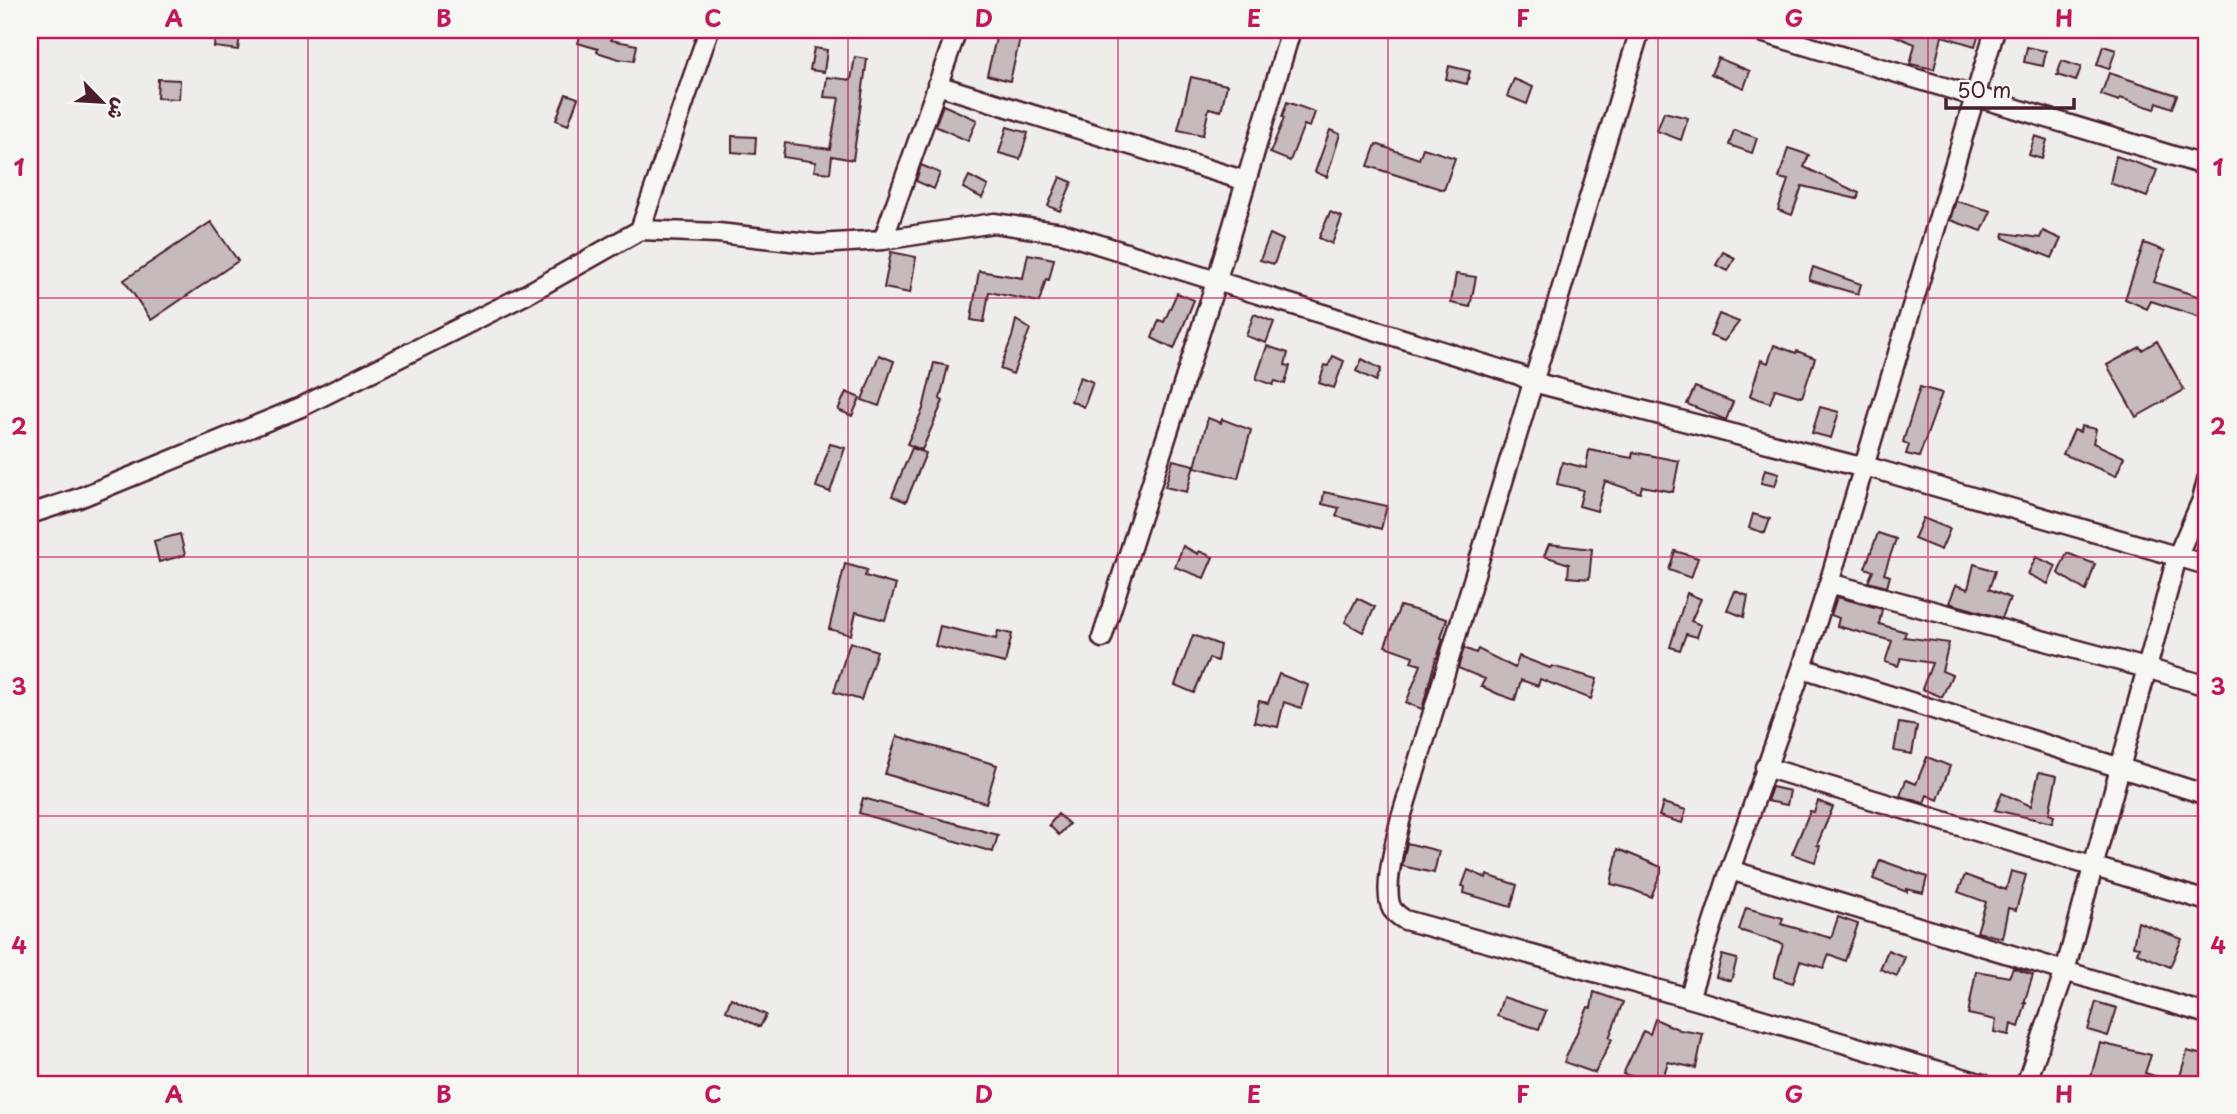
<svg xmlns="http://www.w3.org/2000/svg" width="2237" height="1114" font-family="'Playpen Sans','Playpen Sans Arabic',sans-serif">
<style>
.building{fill:#c6babb;stroke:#4a1f2b;stroke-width:2}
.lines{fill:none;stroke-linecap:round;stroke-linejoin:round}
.minor-casing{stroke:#4a1f2b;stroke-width:23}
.minor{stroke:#f6f6f2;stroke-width:18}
.grid{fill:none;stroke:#c2185b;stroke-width:2;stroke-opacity:0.55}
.neatline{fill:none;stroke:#c2185b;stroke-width:2.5}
.grid-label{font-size:23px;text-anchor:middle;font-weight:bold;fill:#c2185b}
</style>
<rect width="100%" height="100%" fill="#efedea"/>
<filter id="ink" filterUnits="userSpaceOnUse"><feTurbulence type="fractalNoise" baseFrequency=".0143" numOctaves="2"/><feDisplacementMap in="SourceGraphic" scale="14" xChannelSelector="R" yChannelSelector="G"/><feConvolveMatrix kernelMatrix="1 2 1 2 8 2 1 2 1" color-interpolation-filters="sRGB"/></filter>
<g filter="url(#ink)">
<path class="building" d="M 582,30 L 613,30 L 611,40 L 637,45 L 634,61 L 619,59 L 597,52 L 598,49 L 578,43 Z
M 998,30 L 1022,30 L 1010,81 L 987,75 Z
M 1881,30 L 1980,30 L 1975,46 L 1942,36 L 1934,69 L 1910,64 L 1915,44 Z
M 216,31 L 240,35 L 238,50 L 214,47 Z
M 2103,46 L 2116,50 L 2109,69 L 2097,65 Z
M 2027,47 L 2046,51 L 2043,66 L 2024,62 Z
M 814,48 L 827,50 L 824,72 L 810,70 Z
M 855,57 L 867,59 L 853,160 L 832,156 L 830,173 L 814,171 L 816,162 L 783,157 L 785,143 L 830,149 L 839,98 L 824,97 L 827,77 L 851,80 Z
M 1718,58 L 1750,71 L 1744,88 L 1711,74 Z
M 2062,61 L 2081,67 L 2076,81 L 2057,75 Z
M 1449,66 L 1470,71 L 1467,84 L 1446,79 Z
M 2109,73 L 2177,95 L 2172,108 L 2157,102 L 2155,109 L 2120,98 L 2119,101 L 2101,95 Z
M 1191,77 L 1227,85 L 1221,111 L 1209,108 L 1203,135 L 1178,130 Z
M 158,79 L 180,80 L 179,99 L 157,98 Z
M 1514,79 L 1533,87 L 1527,104 L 1507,96 Z
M 566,94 L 578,98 L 568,125 L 556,120 Z
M 1287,102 L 1315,112 L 1310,127 L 1304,125 L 1290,161 L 1270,153 L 1284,118 L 1282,117 Z
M 943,105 L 977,120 L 968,141 L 935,126 Z
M 1664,112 L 1688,118 L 1681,140 L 1657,131 Z
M 1007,127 L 1028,133 L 1020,159 L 999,153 Z
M 1330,130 L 1340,134 L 1327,177 L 1315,172 Z
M 1734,130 L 1757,138 L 1752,153 L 1729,145 Z
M 732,136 L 756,137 L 755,154 L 732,152 Z
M 2035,136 L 2047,140 L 2042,159 L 2029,155 Z
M 1376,144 L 1419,159 L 1423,148 L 1455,158 L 1444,190 L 1368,166 Z
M 1788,148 L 1809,155 L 1804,167 L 1859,193 L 1857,199 L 1802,186 L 1792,215 L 1778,210 L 1788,180 L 1779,178 Z
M 2116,156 L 2157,170 L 2147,197 L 2110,183 Z
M 921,165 L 940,173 L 934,189 L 916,181 Z
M 969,176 L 988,186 L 982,198 L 963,188 Z
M 1060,177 L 1072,182 L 1060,211 L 1048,206 Z
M 1956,201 L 1991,211 L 1982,231 L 1950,220 Z
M 1330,212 L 1342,217 L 1332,244 L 1319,238 Z
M 211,222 L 238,261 L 151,320 L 124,280 Z
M 2043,231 L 2061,239 L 2052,258 L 2003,238 L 2004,233 L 2040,238 Z
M 1270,234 L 1283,240 L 1274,264 L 1260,260 Z
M 2144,243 L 2165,251 L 2154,282 L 2206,299 L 2200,317 L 2151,301 L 2147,309 L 2125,299 Z
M 891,252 L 916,257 L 910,293 L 884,288 Z
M 1723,252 L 1735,258 L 1728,271 L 1716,265 Z
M 1028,254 L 1054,259 L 1049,280 L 1046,279 L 1039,302 L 989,292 L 984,322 L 971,320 L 979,271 L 1023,278 Z
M 1813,267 L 1861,284 L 1858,294 L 1809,280 Z
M 1456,274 L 1476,277 L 1470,307 L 1451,303 Z
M 1177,293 L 1194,300 L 1174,349 L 1152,338 L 1159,320 L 1164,322 Z
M 1254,314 L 1274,322 L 1266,343 L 1246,336 Z
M 1719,314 L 1739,322 L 1724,341 L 1710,336 Z
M 1016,320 L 1030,329 L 1013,374 L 1000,369 L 1012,337 Z
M 2157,341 L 2184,390 L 2136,417 L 2107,365 L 2140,347 L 2142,350 Z
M 1774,345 L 1796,353 L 1797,351 L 1815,358 L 1802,397 L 1775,389 L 1770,403 L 1750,396 L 1761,360 L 1768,363 Z
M 1267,346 L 1288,353 L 1285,365 L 1290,366 L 1285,384 L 1275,381 L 1273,385 L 1256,379 Z
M 879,355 L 894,361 L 879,406 L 862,400 Z
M 1333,356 L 1344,361 L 1334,388 L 1319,383 L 1325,365 L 1328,366 Z
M 1362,359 L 1381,369 L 1376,381 L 1356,371 Z
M 934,363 L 948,366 L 940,399 L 943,401 L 922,450 L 907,444 L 923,409 Z
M 1080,377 L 1093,382 L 1084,407 L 1071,401 Z
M 1695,387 L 1733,402 L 1726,420 L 1687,404 Z
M 1920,387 L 1942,393 L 1919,457 L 1906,454 L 1909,445 L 1903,442 Z
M 846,392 L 860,398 L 852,416 L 838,410 Z
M 1820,407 L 1839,412 L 1831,438 L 1812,433 Z
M 1208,418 L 1221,423 L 1222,419 L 1251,430 L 1238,478 L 1195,467 Z
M 2081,426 L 2096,429 L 2093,443 L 2124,457 L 2116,476 L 2063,454 L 2074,430 L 2080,432 Z
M 830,444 L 845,448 L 830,492 L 816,487 Z
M 912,448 L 926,453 L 906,502 L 892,496 Z
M 1589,450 L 1632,458 L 1633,452 L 1679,461 L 1673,492 L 1642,486 L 1640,493 L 1605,481 L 1597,511 L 1579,506 L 1583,490 L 1557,484 L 1562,462 L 1586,468 Z
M 1173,460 L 1194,465 L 1187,492 L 1165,487 Z
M 1765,469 L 1779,473 L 1775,486 L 1761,483 Z
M 1324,492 L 1387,506 L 1381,529 L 1336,516 L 1339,508 L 1322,504 Z
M 1753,514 L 1770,519 L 1765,533 L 1749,528 Z
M 1923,518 L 1950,529 L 1941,550 L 1914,539 Z
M 1878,533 L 1896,539 L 1884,574 L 1890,576 L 1887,587 L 1868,582 L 1873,571 L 1865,568 Z
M 180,534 L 185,555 L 159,562 L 154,541 Z
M 1549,544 L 1592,549 L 1589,579 L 1568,577 L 1569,564 L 1544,556 Z
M 1183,546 L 1198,554 L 1199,551 L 1213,557 L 1204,578 L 1175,567 Z
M 1675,551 L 1698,558 L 1691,578 L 1669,570 Z
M 2067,553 L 2095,564 L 2086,591 L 2058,573 Z
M 2036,557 L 2056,566 L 2048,584 L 2028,574 Z
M 845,564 L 867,570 L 865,576 L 896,585 L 885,620 L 856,612 L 851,635 L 829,629 Z
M 1974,564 L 1995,571 L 1989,589 L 2010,598 L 2002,618 L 1949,603 L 1956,585 L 1968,589 Z
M 1735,591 L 1748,596 L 1744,617 L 1727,610 Z
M 1687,593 L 1701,599 L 1691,621 L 1701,625 L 1697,637 L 1686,634 L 1680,650 L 1670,647 Z
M 1837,597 L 1882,609 L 1879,624 L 1906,632 L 1904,637 L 1949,643 L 1942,671 L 1952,675 L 1942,697 L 1922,689 L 1932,663 L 1901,658 L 1898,666 L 1885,662 L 1892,641 L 1837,626 L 1839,618 L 1831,615 Z
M 1357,598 L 1375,607 L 1363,632 L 1345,622 Z
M 1400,606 L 1447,619 L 1441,638 L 1443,639 L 1437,658 L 1436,658 L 1422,709 L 1406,703 L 1421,665 L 1411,662 L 1413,656 L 1385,646 Z
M 940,626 L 996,639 L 998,631 L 1012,634 L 1005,663 L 935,646 Z
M 1193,635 L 1220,645 L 1217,661 L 1209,658 L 1194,693 L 1175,685 Z
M 850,642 L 877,651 L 861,700 L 834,692 Z
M 1464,648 L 1476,653 L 1478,649 L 1515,668 L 1519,656 L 1550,668 L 1552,666 L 1597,679 L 1591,699 L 1540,679 L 1538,686 L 1521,680 L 1515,700 L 1498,694 L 1481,686 L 1485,679 L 1458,668 Z
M 1279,674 L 1308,685 L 1301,708 L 1284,702 L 1278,727 L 1254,722 L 1259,701 L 1268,703 Z
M 1899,723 L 1917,726 L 1912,754 L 1894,751 Z
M 897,736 L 997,765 L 986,803 L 885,774 Z
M 1927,757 L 1950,766 L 1938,800 L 1927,795 L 1924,803 L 1900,796 L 1906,780 L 1916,784 Z
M 2039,772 L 2057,776 L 2049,814 L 2054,816 L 2052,823 L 1995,810 L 2002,793 L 2031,806 Z
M 1772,787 L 1790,791 L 1787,805 L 1767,801 Z
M 863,798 L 998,835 L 993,852 L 859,813 Z
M 1818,801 L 1833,807 L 1817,845 L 1820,846 L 1815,862 L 1792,854 L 1810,811 L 1814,812 Z
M 1663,803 L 1686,810 L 1682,823 L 1659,816 Z
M 1058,814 L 1069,824 L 1059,835 L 1049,825 Z
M 1407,843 L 1439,851 L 1434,873 L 1402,866 Z
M 1618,849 L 1661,867 L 1661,872 L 1651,897 L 1631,889 L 1611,884 Z
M 1880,860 L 1927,877 L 1923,893 L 1907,889 L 1907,892 L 1873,879 Z
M 1468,870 L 1486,878 L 1487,875 L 1517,885 L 1511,907 L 1464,893 L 1465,887 L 1462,886 Z
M 2011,871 L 2026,875 L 2016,910 L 2008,908 L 2002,938 L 1977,932 L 1986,902 L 1958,892 L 1965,875 L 2006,890 Z
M 1746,908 L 1783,918 L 1781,924 L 1831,938 L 1838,917 L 1858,924 L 1845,961 L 1829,954 L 1824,968 L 1800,961 L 1793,983 L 1774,977 L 1783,944 L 1739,930 Z
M 2138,922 L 2182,939 L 2170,967 L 2137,953 L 2139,947 L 2133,946 Z
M 1888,950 L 1905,957 L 1897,976 L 1880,969 Z
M 1722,955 L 1737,959 L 1731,981 L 1716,977 Z
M 2013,968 L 2033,975 L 2024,1003 L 2026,1003 L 2019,1027 L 2011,1024 L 2009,1035 L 1994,1032 L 1996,1020 L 1968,1014 L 1976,971 L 2009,977 Z
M 1594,992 L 1623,1002 L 1609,1038 L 1612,1039 L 1595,1073 L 1564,1062 L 1588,1007 L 1591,1008 Z
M 1503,997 L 1546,1011 L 1539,1029 L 1497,1016 Z
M 731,998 L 766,1015 L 760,1027 L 726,1011 Z
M 2096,1002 L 2117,1008 L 2108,1036 L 2088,1030 Z
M 1655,1019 L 1680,1030 L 1703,1034 L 1696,1068 L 1668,1062 L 1661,1084 L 1623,1074 L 1643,1031 L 1650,1034 Z
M 2100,1043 L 2151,1055 L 2145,1073 L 2171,1081 L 2170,1084 L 2089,1084 Z
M 2187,1051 L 2207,1056 L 2199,1084 L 2178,1084 Z"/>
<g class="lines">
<g class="minor-casing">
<path id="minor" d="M 1640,30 L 1400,821 C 1396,841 1382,890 1392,909 C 1395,913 1400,917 1405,920 L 1689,998 L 1983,1084
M 1754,30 L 2207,166
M 937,85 L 1246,181
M 640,230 L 709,30
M 883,240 L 957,30
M 30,514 L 79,498 L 301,407 L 525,295 L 640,230 L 718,233 L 818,244 L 883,240 L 994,223 L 1062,233 L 1519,375 L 1533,382 L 1853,465 L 1865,466 L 2207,565
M 1829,583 L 2146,668 L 2207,686
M 1102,638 L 1217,279 L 1291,30
M 1802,668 L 2207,795
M 1765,767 L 2207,901
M 1730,870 L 2207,1014
M 1689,998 L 1730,870 L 1802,668 L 1829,583 L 1995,30
M 2026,1084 L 2065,971 L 2177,557 L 2202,500 L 2207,480"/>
</g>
<use href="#minor" class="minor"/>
</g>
</g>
<path class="grid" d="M 308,30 L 308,1084M 578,30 L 578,1084M 848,30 L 848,1084M 1118,30 L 1118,1084M 1388,30 L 1388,1084M 1658,30 L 1658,1084M 1928,30 L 1928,1084M 30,298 L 2207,298M 30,557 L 2207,557M 30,816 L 2207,816"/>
<rect width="2237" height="1114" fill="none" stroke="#f6f6f2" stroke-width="77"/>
<g transform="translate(102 102) rotate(115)" stroke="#f6f6f2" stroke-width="5" paint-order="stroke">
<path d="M0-5L12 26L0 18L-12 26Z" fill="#4a1f2b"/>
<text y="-10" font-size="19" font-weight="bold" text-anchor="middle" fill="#4a1f2b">ش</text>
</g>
<path d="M1946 98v10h128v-10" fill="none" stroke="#4a1f2b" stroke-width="3.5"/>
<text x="1957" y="98" font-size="21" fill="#4a1f2b" stroke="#f6f6f2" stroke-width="5" paint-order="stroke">50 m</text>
<rect x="38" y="38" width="2160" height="1038" class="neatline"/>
<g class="grid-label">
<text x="174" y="27">A</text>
<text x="444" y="27">B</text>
<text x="713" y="27">C</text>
<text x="984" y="27">D</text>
<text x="1254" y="27">E</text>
<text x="1523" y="27">F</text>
<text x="1794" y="27">G</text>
<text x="2064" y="27">H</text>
<text x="19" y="176">1</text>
<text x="2218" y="176">1</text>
<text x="19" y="435">2</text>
<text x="2218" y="435">2</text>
<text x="19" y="695">3</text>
<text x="2218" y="695">3</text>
<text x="19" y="954">4</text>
<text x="2218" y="954">4</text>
<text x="174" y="1103">A</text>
<text x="444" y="1103">B</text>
<text x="713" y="1103">C</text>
<text x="984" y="1103">D</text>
<text x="1254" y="1103">E</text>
<text x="1523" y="1103">F</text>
<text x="1794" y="1103">G</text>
<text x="2064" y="1103">H</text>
</g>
</svg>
